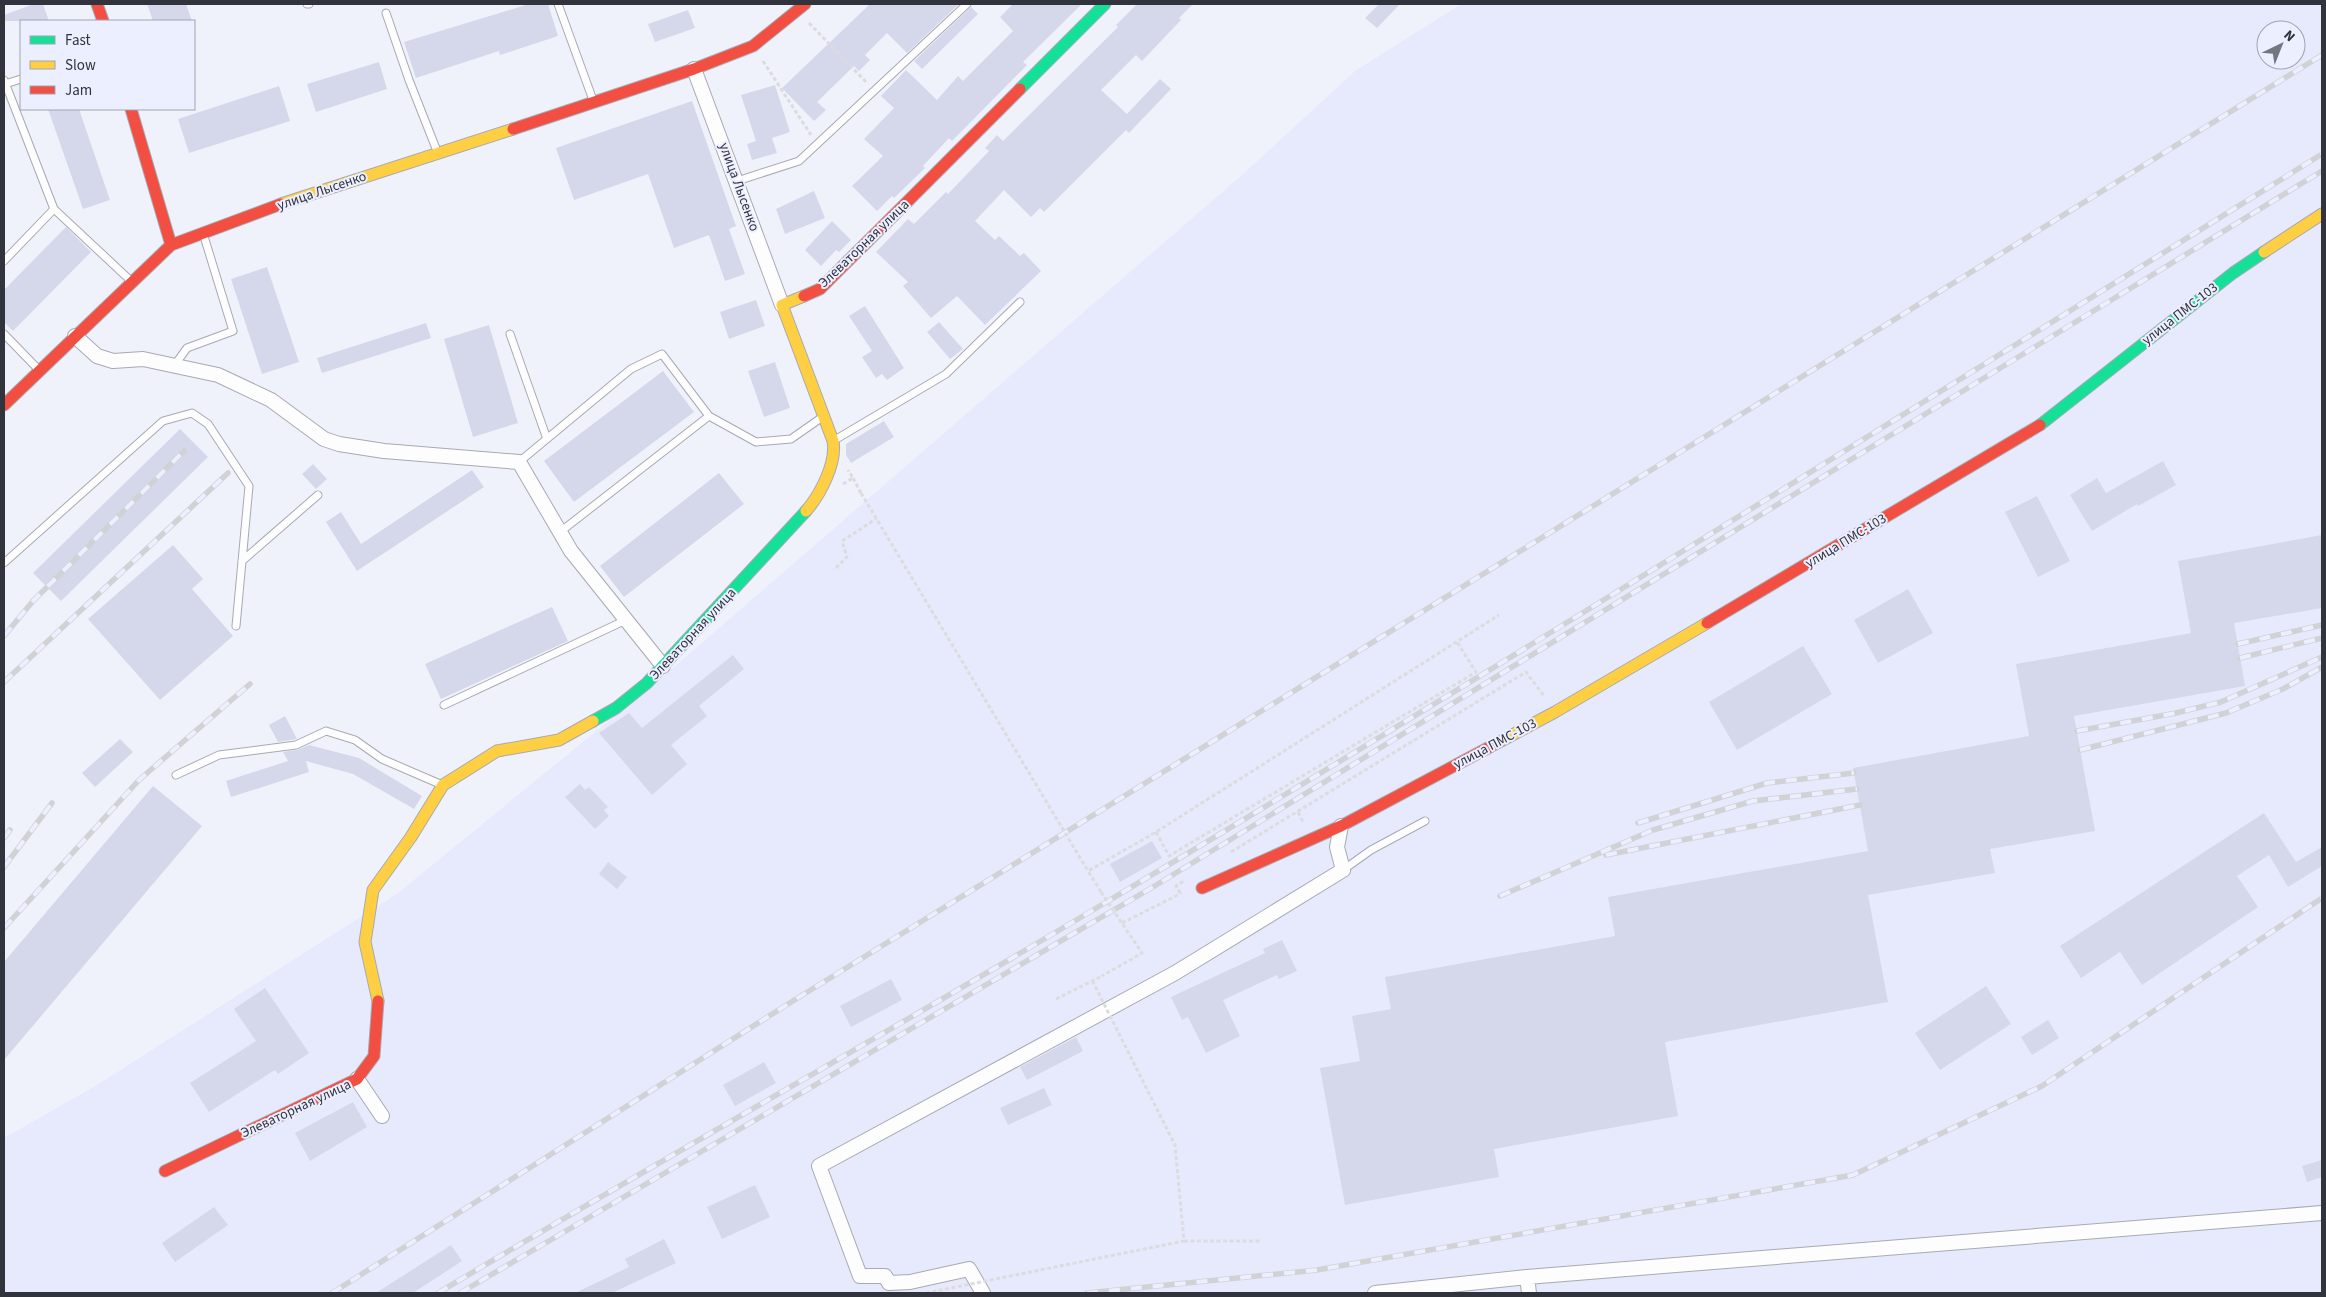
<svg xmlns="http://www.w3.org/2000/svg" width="2326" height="1297" font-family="'Source Sans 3',sans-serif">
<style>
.built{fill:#e7eafd;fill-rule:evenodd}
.building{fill:#d5d8ea}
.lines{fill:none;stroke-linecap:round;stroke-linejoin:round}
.lane-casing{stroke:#a8aab2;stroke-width:9}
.street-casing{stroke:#a8aab2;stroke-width:16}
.fast-casing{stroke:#a8aab2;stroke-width:13}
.slow-casing{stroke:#a8aab2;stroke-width:13}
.jam-casing{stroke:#a8aab2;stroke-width:13}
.path{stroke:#dcdcdf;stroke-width:3;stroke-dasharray:4 2.5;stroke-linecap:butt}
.lane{stroke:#fdfdfe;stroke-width:7}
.street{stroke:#fdfdfe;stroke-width:14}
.fast{stroke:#16e098;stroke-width:11}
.slow{stroke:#ffcf43;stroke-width:11}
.jam{stroke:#f24e42;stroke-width:11}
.rail-casing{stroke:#d1d2d5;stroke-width:5.5}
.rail{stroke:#ecefff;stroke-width:4;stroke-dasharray:11;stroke-linecap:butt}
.path-bridge{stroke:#dcdcdf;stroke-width:3;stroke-dasharray:4 2.5;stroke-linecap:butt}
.labels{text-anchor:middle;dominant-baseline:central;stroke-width:4;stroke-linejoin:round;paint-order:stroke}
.street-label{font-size:14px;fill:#31333d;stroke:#ecefff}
</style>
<rect width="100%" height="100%" fill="#f0f2fb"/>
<path class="built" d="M 1461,4 L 2322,4 L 2322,1293 L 4,1293 L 4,1138 L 97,1085 L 398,893 L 666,674 L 1242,175 L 1355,71 ZM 2266,30 L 2296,30 L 2296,60 L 2266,60 Z"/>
<path class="building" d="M 34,4 L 43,4 L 49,21 L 4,21 L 4,15 Z
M 147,4 L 186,4 L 192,21 L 153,21 Z
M 529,4 L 548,4 L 558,36 L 500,55 L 499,51 L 416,78 L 404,42 Z
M 870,4 L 959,4 L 907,53 L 887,33 L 865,55 L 870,60 L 859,71 L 854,66 L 817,102 L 826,110 L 814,121 L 782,88 Z
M 1013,4 L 1082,4 L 1023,62 L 1027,65 L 952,141 L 949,138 L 923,166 L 925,168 L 894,198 L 892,196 L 877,211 L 852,186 L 883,156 L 864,139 L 894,108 L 881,96 L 906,70 L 937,100 L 958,76 L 963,81 L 1013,31 L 1000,17 Z
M 1137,4 L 1193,4 L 1179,18 L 1181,20 L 1142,61 L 1136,55 L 1101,90 L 1127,114 L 1160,79 L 1171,89 L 1129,133 L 1126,130 L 1044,212 L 1040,208 L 1031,217 L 1004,190 L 975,221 L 995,240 L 999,236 L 1020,256 L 1024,253 L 1041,271 L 985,325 L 957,296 L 931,318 L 903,286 L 908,282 L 876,252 L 908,219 L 914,224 L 946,192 L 948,194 L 989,151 L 985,148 L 997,135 L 1003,141 L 1118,27 L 1116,25 Z
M 1379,4 L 1400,4 L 1377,28 L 1365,18 Z
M 971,7 L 978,14 L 922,69 L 914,61 Z
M 688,10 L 695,28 L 655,42 L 648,24 Z
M 379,62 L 387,89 L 316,112 L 307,84 Z
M 775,85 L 790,132 L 772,138 L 777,153 L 752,160 L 747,144 L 756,141 L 741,95 Z
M 279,86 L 290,121 L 189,153 L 178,119 Z
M 692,101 L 736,226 L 729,229 L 745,274 L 725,281 L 709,235 L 674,248 L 648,174 L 574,200 L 556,148 Z
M 48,109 L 79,109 L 110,200 L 83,209 Z
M 814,191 L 825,218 L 785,234 L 776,209 Z
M 832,221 L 851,240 L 839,252 L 836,250 L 821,266 L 805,250 Z
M 66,227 L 91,252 L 13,331 L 4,322 L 4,290 Z
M 267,267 L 299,362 L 262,374 L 231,279 Z
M 756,300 L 765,326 L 729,339 L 720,312 Z
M 865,306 L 904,368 L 887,380 L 882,374 L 876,378 L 862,357 L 872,351 L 849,316 Z
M 939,322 L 963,349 L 950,359 L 927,332 Z
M 426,323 L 431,338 L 322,373 L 317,358 Z
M 489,325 L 518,423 L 473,437 L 444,339 Z
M 775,362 L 790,408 L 764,417 L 748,371 Z
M 663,371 L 694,412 L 574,502 L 544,461 Z
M 884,421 L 894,437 L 851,463 L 846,455 L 846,444 Z
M 180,429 L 208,457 L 61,601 L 33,573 Z
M 2163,461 L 2176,485 L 2138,506 L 2137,504 L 2092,531 L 2070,495 L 2097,478 L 2106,493 Z
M 313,464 L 327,479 L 316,489 L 302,474 Z
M 472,470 L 484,487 L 357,571 L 326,522 L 341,512 L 361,544 Z
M 719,473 L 744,504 L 624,597 L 600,566 Z
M 2037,496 L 2070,561 L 2038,577 L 2005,512 Z
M 2322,535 L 2322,608 L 2234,623 L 2245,686 L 2074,716 L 2095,831 L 1990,849 L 1995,873 L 1868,895 L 1888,1002 L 1665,1042 L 1678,1116 L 1494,1149 L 1499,1177 L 1345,1205 L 1320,1068 L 1360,1061 L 1352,1016 L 1391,1009 L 1385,977 L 1615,936 L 1608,897 L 1868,851 L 1853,768 L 2029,736 L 2016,664 L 2191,633 L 2178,561 Z
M 173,545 L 203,579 L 192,589 L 233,636 L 160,700 L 88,619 Z
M 1908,589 L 1933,633 L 1878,663 L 1854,620 Z
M 552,607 L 568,641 L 441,699 L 425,664 Z
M 1803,646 L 1832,694 L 1737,750 L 1709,702 Z
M 733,655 L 744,669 L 699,706 L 707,716 L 671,745 L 687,764 L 652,795 L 599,733 L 629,713 L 642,728 Z
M 285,716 L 297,739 L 278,742 L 269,725 Z
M 120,739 L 133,752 L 95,787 L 82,773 Z
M 309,745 L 359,758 L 422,796 L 414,809 L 353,774 L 306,761 L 309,772 L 231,797 L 226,781 L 288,761 L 283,752 L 297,750 Z
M 580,784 L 585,790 L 589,787 L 608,807 L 604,810 L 609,816 L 595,829 L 565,797 Z
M 153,786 L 202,826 L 4,1060 L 4,962 Z
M 2264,813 L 2296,862 L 2322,847 L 2322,866 L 2288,887 L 2269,855 L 2237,876 L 2258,907 L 2142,985 L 2120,952 L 2081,978 L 2060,946 Z
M 1152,841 L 1162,858 L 1120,882 L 1110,864 Z
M 608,862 L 627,877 L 617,889 L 599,874 Z
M 1282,940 L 1297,971 L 1279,979 L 1277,975 L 1223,1000 L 1240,1036 L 1206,1053 L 1188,1017 L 1182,1020 L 1171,997 L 1265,953 L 1263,949 Z
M 891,979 L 902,1000 L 851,1027 L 840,1006 Z
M 1986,986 L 2011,1024 L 1940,1070 L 1915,1033 Z
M 265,988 L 309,1053 L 278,1074 L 275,1070 L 209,1112 L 190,1083 L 256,1041 L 234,1009 Z
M 2048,1020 L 2059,1038 L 2032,1055 L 2021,1037 Z
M 1076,1037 L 1083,1051 L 1027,1080 L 1020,1067 Z
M 764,1062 L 776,1083 L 735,1106 L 723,1085 Z
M 1044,1088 L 1052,1105 L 1008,1125 L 1000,1108 Z
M 353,1102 L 367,1127 L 310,1161 L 295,1133 Z
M 2322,1160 L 2322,1177 L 2307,1182 L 2302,1166 Z
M 755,1185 L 770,1217 L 722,1239 L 707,1207 Z
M 214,1207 L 228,1225 L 175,1262 L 162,1243 Z
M 664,1239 L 676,1263 L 612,1293 L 575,1293 L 629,1267 L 625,1259 Z
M 451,1245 L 462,1261 L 413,1293 L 376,1293 Z"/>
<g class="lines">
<g class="lane-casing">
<path id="lane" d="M 307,4 L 309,4
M 558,4 L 593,100
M 386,13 L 409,80 L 437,151
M 4,80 L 54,209 L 131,281
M 5,84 L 21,79
M 737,181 L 799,161 L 967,4
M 4,261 L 54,209
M 4,334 L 38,369
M 510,334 L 547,439
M 174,366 L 187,348 L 233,331 L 203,233
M 833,441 L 946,374 L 1020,302
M 519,462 L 631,369 L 662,354 L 709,416
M 560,532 L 709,416 L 756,442 L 791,439 L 821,418
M 242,561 L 318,495
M 4,563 L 163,421 L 192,413 L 208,424 L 249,486 L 236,626
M 444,705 L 626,620
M 176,775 L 219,755 L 296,745 L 326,731 L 355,740 L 382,759 L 440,784
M 1343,870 L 1371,850 L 1425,821"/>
</g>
<g class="street-casing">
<path id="street" d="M 694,69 L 782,305
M 75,336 L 97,356 L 113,361 L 143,359 L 218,375 L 271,400 L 324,439 L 339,444 L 384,451 L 519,462 L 571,551 L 663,666
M 357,1079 L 382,1116
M 1527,1277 L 2322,1213
M 983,1293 L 969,1269 L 910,1282 L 889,1283 L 885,1276 L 860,1276 L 819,1166 L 1175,973 L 1343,870 L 1337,847 L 1341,826
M 1375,1293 L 1527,1277 L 1529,1293"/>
</g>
<g class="fast-casing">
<path id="fast" d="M 1020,89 L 1105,4
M 2040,425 L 2233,273 L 2264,252
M 593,721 L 616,708 L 647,683 L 806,511"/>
</g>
<g class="slow-casing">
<path id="slow" d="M 281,204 L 513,129
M 2264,252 L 2322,214
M 804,296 L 782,305 L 833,441 C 837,463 820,495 806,511
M 1501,741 L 1555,712 L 1707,623
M 378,1001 L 365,942 L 373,890 L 411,837 L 443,785 L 497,751 L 559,740 L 593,721"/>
</g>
<g class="jam-casing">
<path id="jam" d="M 97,4 L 103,21
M 131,109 L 171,245
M 513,129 L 694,69 L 753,46 L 805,4
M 804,296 L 820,289 L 1020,89
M 4,405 L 171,245 L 281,204
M 1707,623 L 2040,425
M 1202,888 L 1341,826 L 1501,741
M 165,1171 L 357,1079 L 374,1056 L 378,1001"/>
</g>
<path class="path" d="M 809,23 L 867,83
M 763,61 L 811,135
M 853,478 L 861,493
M 843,484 L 853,478 L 848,470
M 836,568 L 847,557 L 842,541 L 876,519
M 1298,812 L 1303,822
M 1156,832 L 1169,856 L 1476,672 L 1457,642
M 1231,852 L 1526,672 L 1544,696
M 1101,892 L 1088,871 L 1156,832 L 1499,615
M 1122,923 L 1176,896 L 1180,893 L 1176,886 L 1185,880
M 1056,999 L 1102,976
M 1184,1241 L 1260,1241"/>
<use href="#lane" class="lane"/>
<use href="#street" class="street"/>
<use href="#fast" class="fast"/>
<use href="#slow" class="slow"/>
<use href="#jam" class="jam"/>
<g class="rail-casing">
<path id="rail" d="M 4,636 L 33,601 L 184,451
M 2238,644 L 2322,625
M 2240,658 L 2322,638
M 4,682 L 228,473
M 2077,731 L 2176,713 L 2221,702 L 2322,657
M 2080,750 L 2226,713 L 2283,689 L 2322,667
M 1638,823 L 1767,783 L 1854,773
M 4,838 L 10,830
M 1606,855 L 1860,805
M 4,867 L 52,803
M 1500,896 L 1653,830 L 1753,801 L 1857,789
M 4,928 L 139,780 L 250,684
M 332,1293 L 788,1004 L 2322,55
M 438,1293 C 653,1164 872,1042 1088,913 C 1502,666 1912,409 2322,154
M 460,1293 L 1153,887 L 2322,171
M 1087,1293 L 1317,1270 L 1853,1175 L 2042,1086 L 2322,898"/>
</g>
<use href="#rail" class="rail"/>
<path class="path-bridge" d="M 861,493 L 1088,871
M 1101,892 L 1142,953 L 1102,976
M 926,1293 L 1184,1241 L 1175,1145 L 1093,982"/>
</g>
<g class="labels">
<g class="street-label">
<text transform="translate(739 187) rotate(70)">улица Лысенко</text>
<text transform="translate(322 191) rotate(-19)">улица Лысенко</text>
<text transform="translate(864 244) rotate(-44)">Элеваторная улица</text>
<text transform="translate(2180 314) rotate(-38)">улица ПМС-103</text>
<text transform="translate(1846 541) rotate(-31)">улица ПМС-103</text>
<text transform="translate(693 634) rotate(-47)">Элеваторная улица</text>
<text transform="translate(1495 744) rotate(-28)">улица ПМС-103</text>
<text transform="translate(296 1109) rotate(-25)">Элеваторная улица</text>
</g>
</g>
<rect width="2326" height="1297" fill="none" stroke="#31333d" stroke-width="10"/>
<rect x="20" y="20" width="175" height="90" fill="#ecefff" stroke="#a1a4b1"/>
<rect x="30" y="36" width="25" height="8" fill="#16e098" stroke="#a1a4b1"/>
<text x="65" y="45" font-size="15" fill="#31333d">Fast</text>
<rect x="30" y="61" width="25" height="8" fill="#ffcf43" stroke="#a1a4b1"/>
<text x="65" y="70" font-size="15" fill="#31333d">Slow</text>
<rect x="30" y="86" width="25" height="8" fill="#f24e42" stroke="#a1a4b1"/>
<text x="65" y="95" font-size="15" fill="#31333d">Jam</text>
<g transform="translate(2281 45) rotate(43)"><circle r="24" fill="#ecefff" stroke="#a1a4b1"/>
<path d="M0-4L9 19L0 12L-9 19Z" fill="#747680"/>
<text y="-8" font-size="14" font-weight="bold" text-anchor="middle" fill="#31333d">N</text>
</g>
</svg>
